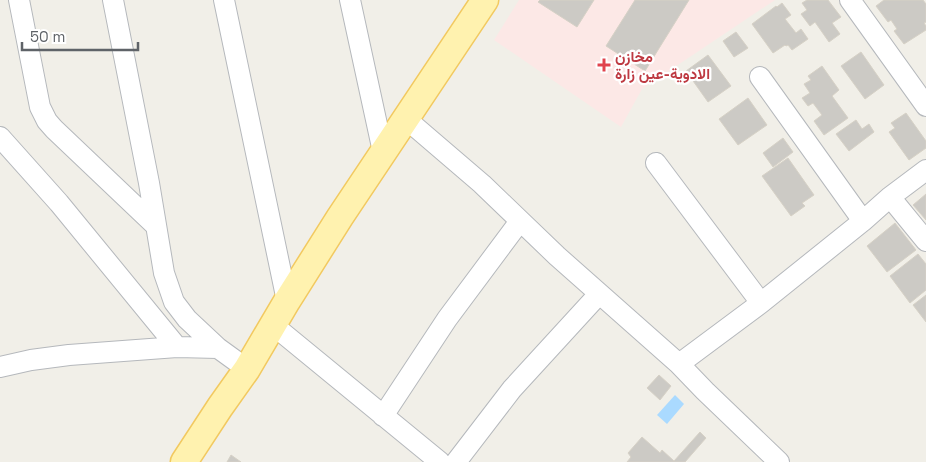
<svg xmlns="http://www.w3.org/2000/svg" width="926" height="462" font-family="'Space Grotesk',Vazirmatn,sans-serif">
<style>
.medical{fill:#fce8e6}
.water{fill:#aadaff}
.building{fill:#cccac5;stroke:#d6d1c6}
.lines{fill:none;stroke-linecap:round;stroke-linejoin:round}
.minor-casing{stroke:#b5b8bc;stroke-width:22}
.major-casing{stroke:#f2c960;stroke-width:29}
.minor{stroke:#fff;stroke-width:20}
.major{stroke:#fff2af;stroke-width:26}
.health-dot{fill:#e0444e;stroke:#fff;stroke-width:2}
.labels{text-anchor:middle;dominant-baseline:central;stroke-width:4.5;stroke-linejoin:round;paint-order:stroke}
.health-label{font-size:15px;font-weight:bold;fill:#be3a42;stroke:#fff;text-anchor:start}
</style>
<rect width="100%" height="100%" fill="#f1efe8"/>
<path class="medical" d="M 519,0 L 775,0 L 642,89 L 621,127 L 494,40 Z"/>
<path class="water" d="M 675,395 L 684,404 L 667,424 L 657,415 Z"/>
<path class="building" d="M 540,0 L 594,0 L 577,27 L 538,2 Z
M 635,0 L 689,0 L 645,71 L 606,46 Z
M 807,0 L 828,0 L 841,17 L 832,23 L 840,34 L 829,42 L 815,22 L 810,26 L 801,14 L 807,10 L 802,3 Z
M 884,0 L 923,0 L 926,4 L 926,22 L 924,23 L 926,26 L 926,30 L 904,44 L 894,31 L 897,29 L 891,20 L 888,22 L 876,6 Z
M 782,3 L 791,15 L 785,19 L 796,33 L 801,29 L 808,39 L 792,50 L 788,45 L 786,46 L 785,45 L 773,53 L 752,24 L 776,6 L 777,7 Z
M 736,32 L 748,48 L 734,57 L 723,41 Z
M 861,52 L 884,85 L 865,99 L 841,66 Z
M 708,55 L 731,86 L 708,102 L 686,71 Z
M 822,66 L 839,90 L 832,96 L 848,118 L 824,135 L 814,121 L 822,115 L 813,103 L 808,106 L 802,98 L 810,93 L 804,84 L 811,80 L 808,76 Z
M 748,98 L 767,125 L 738,145 L 719,119 Z
M 906,113 L 926,141 L 926,148 L 909,160 L 889,132 L 895,128 L 891,123 Z
M 856,120 L 862,129 L 869,124 L 874,132 L 849,151 L 836,134 Z
M 783,138 L 793,152 L 773,167 L 763,153 Z
M 788,158 L 814,195 L 802,203 L 805,206 L 791,216 L 762,176 Z
M 926,194 L 926,220 L 913,205 Z
M 895,223 L 916,250 L 887,272 L 867,246 Z
M 918,254 L 926,264 L 926,290 L 910,303 L 890,276 Z
M 926,295 L 926,322 L 913,305 Z
M 659,375 L 671,386 L 660,400 L 647,388 Z
M 700,432 L 706,438 L 685,462 L 627,462 L 631,457 L 628,453 L 642,437 L 660,453 L 662,450 L 674,461 Z
M 231,455 L 241,462 L 227,462 Z"/>
<g class="lines">
<g class="minor-casing">
<path id="minor" d="M 19,0 L 40,107 L 47,121 L 54,129 L 155,225
M 113,0 L 149,183 L 164,273 L 174,302 L 187,319 L 218,348 L 247,369
M 224,0 L 287,301
M 350,0 L 383,152
M 850,0 L 926,106
M 760,77 L 863,221
M 405,118 L 482,184 L 557,256 L 679,364 L 705,391 L 779,462
M 0,137 L 59,203 L 177,347
M 656,163 L 761,303
M 890,197 L 926,241
M 273,325 L 440,462
M 679,364 L 761,303 L 863,221 L 890,197 L 926,170
M 0,367 L 31,360 L 69,355 L 177,347 L 218,348
M 383,416 L 447,319 L 520,221
M 456,462 L 512,389 L 599,294"/>
</g>
<g class="major-casing">
<path id="major" d="M 184,462 L 220,407 L 247,369 L 287,301 L 340,217 L 485,0"/>
</g>
<use href="#minor" class="minor"/>
<use href="#major" class="major"/>
</g>
<path class="health-dot" d="M601.5 57.5h5v5h5v5h-5v5h-5v-5h-5v-5h5z"/>
<g class="labels">
<g class="health-label">
<text x="615" y="56">مخازن<tspan x="615" dy="17">الادوية-عين زارة</tspan></text>
</g>
</g>
<path d="M22 42v8h116v-8" fill="none" stroke="#5f6368" stroke-width="2.5"/>
<text x="30" y="42" font-size="15" fill="#5f6368" stroke="#ffffff" stroke-width="4" paint-order="stroke">50 m</text>
</svg>
